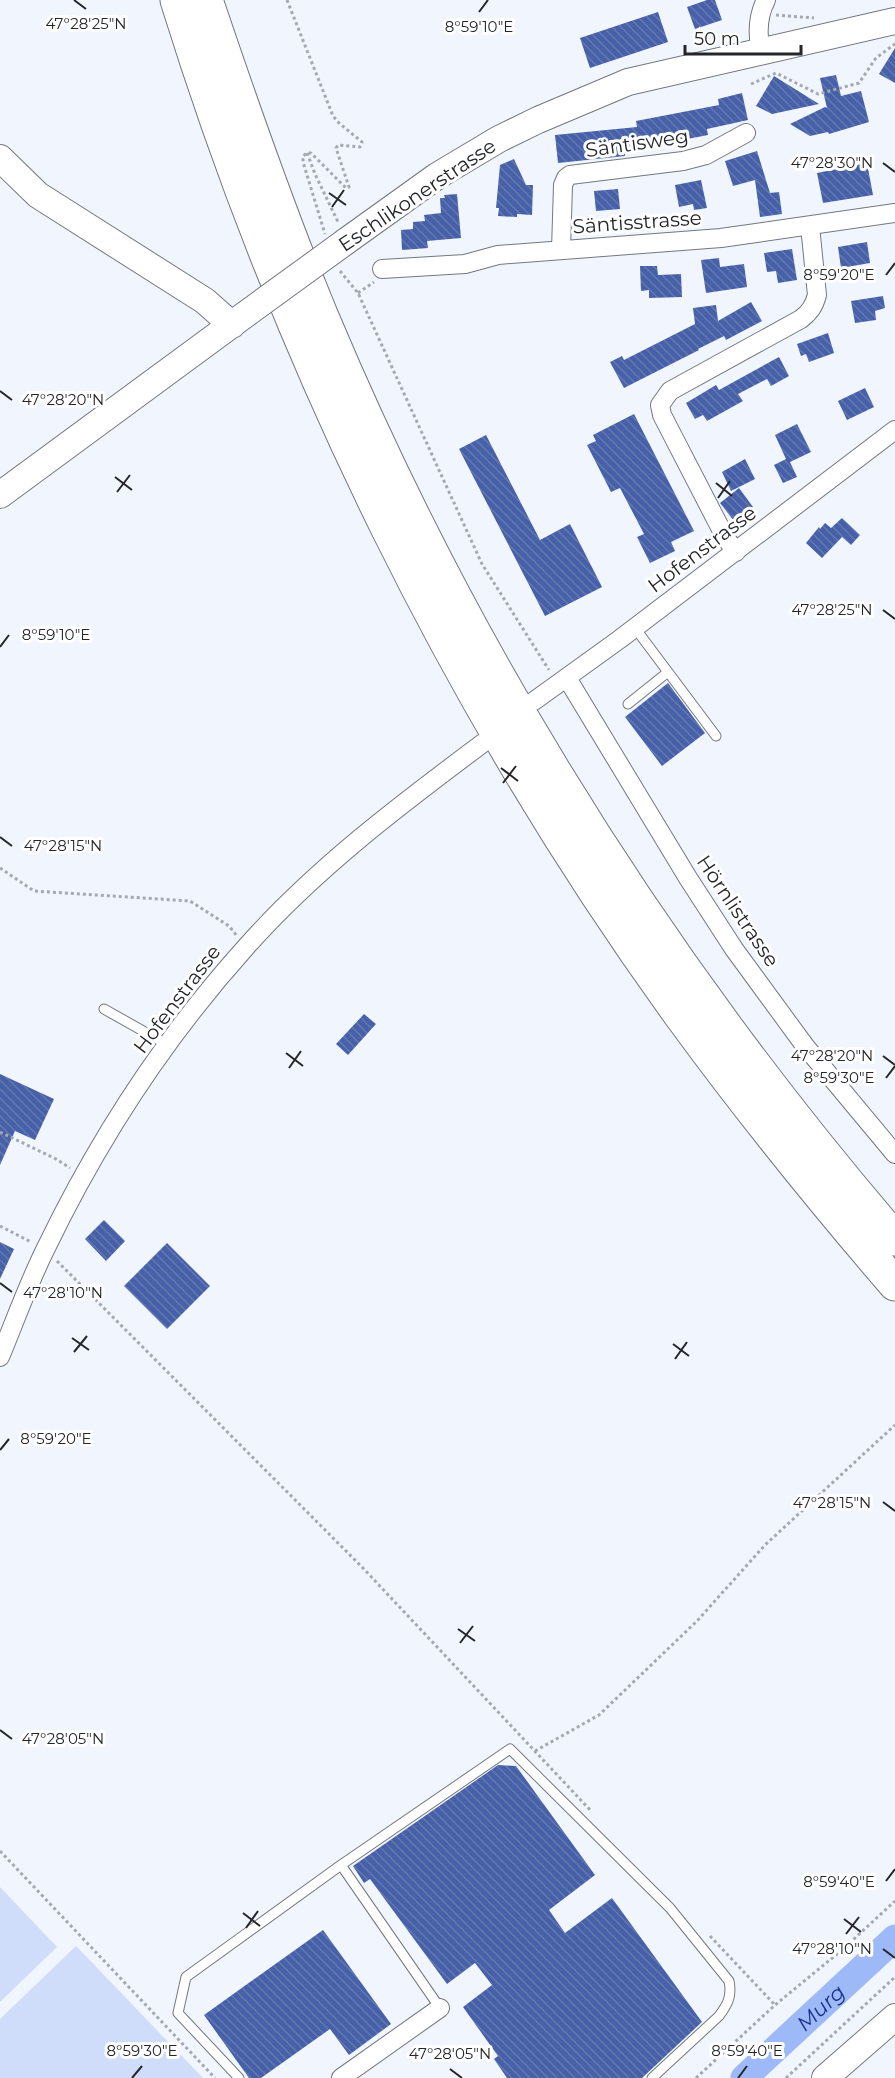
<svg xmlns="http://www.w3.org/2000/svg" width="895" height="2078" font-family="Montserrat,sans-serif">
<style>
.grass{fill:#d0ddfa}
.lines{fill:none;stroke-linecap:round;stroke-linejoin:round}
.river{stroke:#9eb9f8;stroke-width:27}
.building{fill:url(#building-back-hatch)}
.lane-casing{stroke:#73777e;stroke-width:11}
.street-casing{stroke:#73777e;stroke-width:20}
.secondary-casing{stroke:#73777e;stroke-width:28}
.highway-casing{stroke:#73777e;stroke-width:35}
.path{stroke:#a5a9af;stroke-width:3;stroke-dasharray:3 3;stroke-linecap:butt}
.lane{stroke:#fff;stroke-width:9}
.street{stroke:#fff;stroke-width:18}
.secondary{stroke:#fff;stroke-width:26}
.highway{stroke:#fff;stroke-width:33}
.secondary-bridge-casing{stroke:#73777e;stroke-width:28;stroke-linecap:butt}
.secondary-bridge{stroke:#fff;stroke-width:26}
.ticks{fill:none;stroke:#242629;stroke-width:2}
.labels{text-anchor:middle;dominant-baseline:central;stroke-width:6;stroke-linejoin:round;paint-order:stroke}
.street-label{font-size:20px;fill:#242629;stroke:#fff}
.water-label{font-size:21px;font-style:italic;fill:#1a338b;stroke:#fff}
.ticks-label{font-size:15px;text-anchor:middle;fill:#242629;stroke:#fff;stroke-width:6;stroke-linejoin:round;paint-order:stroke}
</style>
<defs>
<pattern id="building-back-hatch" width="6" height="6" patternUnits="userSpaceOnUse" patternTransform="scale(1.5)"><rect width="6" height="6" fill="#4661a9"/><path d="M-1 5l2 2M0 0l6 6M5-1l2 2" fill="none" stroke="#6478ae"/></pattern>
</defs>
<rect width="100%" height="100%" fill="#f1f5fd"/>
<path class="grass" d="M 0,1887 L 57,1947 L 0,2002 Z
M 76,1946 L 203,2078 L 0,2078 L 0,2019 Z"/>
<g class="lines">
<path class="river" id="s1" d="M 744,2078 L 895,1938"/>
</g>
<path class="building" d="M 707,0 L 715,0 L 722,20 L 695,29 L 687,7 Z
M 658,12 L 668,42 L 590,68 L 580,38 Z
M 895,48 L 895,83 L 879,74 Z
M 836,75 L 841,96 L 861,91 L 869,122 L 829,134 L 828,132 L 810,136 L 790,124 L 825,107 L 827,108 L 820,78 Z
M 774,76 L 819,104 L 772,114 L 756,106 Z
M 742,93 L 748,120 L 707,129 L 708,135 L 625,151 L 625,156 L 558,163 L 555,135 L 637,127 L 636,121 L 719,105 L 718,99 Z
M 757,151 L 770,193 L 779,192 L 782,214 L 760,217 L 755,180 L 733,186 L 725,161 Z
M 514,159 L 526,185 L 533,185 L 532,215 L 517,214 L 517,217 L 498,216 L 499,208 L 496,208 L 500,165 Z
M 867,163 L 873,195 L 823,203 L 817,173 Z
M 701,180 L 707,208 L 694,210 L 693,204 L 679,207 L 675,185 Z
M 618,189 L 620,209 L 596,211 L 594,191 Z
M 457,194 L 461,238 L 427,241 L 428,248 L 402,250 L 401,230 L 413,229 L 413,222 L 425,221 L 424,215 L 441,213 L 440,198 L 445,198 L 444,195 Z
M 867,242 L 870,263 L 841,268 L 838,247 Z
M 792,249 L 797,280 L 778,283 L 776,271 L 767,272 L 764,253 Z
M 719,258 L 720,267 L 744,264 L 747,287 L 706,293 L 701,260 Z
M 640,266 L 657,266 L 658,275 L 681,274 L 682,297 L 649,298 L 649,290 L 641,291 Z
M 883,296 L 885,308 L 875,311 L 876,320 L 855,323 L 851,301 Z
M 751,302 L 762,321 L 726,340 L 724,336 L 698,349 L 699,350 L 624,388 L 610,362 L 622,356 L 624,360 L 695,324 L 693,308 L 716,305 L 718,321 Z
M 828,333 L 834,353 L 809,362 L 806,354 L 801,356 L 797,344 Z
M 779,357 L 789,376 L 771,386 L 767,379 L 761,382 L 738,394 L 743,401 L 707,421 L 703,415 L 695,419 L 686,403 L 716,385 L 719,390 Z
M 865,388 L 874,407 L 847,420 L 838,401 Z
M 634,414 L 694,531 L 671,542 L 675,551 L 650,563 L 637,537 L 644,534 L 620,488 L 611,492 L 587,445 L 596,441 L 593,435 Z
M 797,424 L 811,452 L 790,462 L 797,477 L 783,483 L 774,465 L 786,459 L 775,435 Z
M 486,435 L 540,540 L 570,524 L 602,587 L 545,616 L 459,449 Z
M 745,459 L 755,479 L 731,491 L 722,472 Z
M 739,488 L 753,507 L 734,521 L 720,503 Z
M 842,518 L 860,535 L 851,545 L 842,537 L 822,558 L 806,543 L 819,527 L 820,529 L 825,523 L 831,528 Z
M 668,683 L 705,733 L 662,766 L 625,717 Z
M 364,1014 L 376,1024 L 348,1055 L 336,1044 Z
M 0,1074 L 54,1099 L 35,1140 L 15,1131 L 0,1165 Z
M 104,1220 L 125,1241 L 106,1261 L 85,1239 Z
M 0,1242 L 14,1249 L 0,1279 Z
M 167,1243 L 210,1286 L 167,1329 L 124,1286 Z
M 498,1765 L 516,1766 L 595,1875 L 549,1910 L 565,1933 L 612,1898 L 702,2022 L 642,2078 L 507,2078 L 494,2059 L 498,2056 L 463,2007 L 492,1985 L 475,1963 L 447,1984 L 370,1879 L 364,1883 L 353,1866 Z
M 323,1930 L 391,2024 L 349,2055 L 330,2029 L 261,2078 L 249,2078 L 204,2015 Z"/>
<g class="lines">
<g class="lane-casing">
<path id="lane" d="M 635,628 L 716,736
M 628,704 L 668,672
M 104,1009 L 168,1045
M 341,1865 L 510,1749 L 670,1908 L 729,1981 C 732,1996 728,2004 719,2016 L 652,2078
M 239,2078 L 178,2013 L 186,1977 L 341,1865 L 440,2008"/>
</g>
<g class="street-casing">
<path id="street" d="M 761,53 C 757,34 757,17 766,0
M 561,250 L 563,185 L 566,178 L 570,175 L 683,161 L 706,155 L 746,133
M 382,269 L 465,264 L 498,255 L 721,238 L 895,213
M 736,552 L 725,537 L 662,415 L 660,405 L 670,391 L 801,319 C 810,312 814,306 817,295 L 810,226
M 567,678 L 688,878 L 734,949 L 805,1046 L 895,1154
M 534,701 L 620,639 L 895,430
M 0,1357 C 15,1321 28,1284 46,1248 C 98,1140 166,1036 246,947 C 315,869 400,805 483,743
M 341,2078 L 440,2008"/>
</g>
<g class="secondary-casing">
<path id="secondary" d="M 0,158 L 38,195 L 205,301 L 232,325
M 345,242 L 437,176 L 499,139 L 538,120 L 628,82 L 895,21
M 0,495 L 246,314
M 825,2078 L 895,2017"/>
</g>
<g class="highway-casing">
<path id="highway" d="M 177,0 C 289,361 459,710 681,1016 C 749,1109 820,1197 895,1284
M 206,0 C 242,107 279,213 322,317 C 463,653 658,963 895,1239"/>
</g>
<path class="path" d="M 287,0 L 333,116 L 339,123 L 362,142 L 360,147 L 338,145 L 336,148 L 349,187 L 346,188 L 311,153 L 307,153 L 303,156 L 303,162 L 325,234
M 776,15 L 814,18
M 751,84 L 776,73 L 818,94 L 859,83 L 876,58 L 895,44
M 307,153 L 315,174 L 338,222
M 340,271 L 358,293 L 482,564 L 549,670
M 358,293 L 374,282
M 0,868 L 34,891 L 190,901 L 229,926 L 237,936
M 0,1132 L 56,1159 L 70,1168
M 0,1226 L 31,1242
M 57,1261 L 362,1567 L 592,1812
M 535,1751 L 599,1715 L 697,1621 L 765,1545 L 895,1425
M 0,1851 L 215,2078
M 710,1936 L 775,2005
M 696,2078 L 775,2005 L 842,1950 L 895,1901
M 786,2078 L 895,1977"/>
<use href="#lane" class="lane"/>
<use href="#street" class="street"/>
<use href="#secondary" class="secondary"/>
<use href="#highway" class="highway"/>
<g class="secondary-bridge-casing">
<path id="secondary-bridge" d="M 246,314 L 345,242"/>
</g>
<use href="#secondary-bridge" class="secondary-bridge"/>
</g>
<path class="ticks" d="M 74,0 L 86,9M 479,12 L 488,0M 883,163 L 895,172M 329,193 L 346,205M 332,207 L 344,190M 886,275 L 895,263M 0,391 L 12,400M 115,477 L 132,490M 716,483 L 732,496M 117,492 L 130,475M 718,498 L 730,481M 883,610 L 895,619M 0,647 L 9,635M 501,768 L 518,781M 503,783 L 516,766M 0,837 L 12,846M 286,1053 L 303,1066M 883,1056 L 895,1065M 289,1068 L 301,1051M 886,1078 L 895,1066M 0,1283 L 12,1292M 72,1338 L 89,1350M 673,1344 L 689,1356M 74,1352 L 87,1336M 675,1359 L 687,1342M 0,1450 L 9,1439M 883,1502 L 895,1511M 458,1629 L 475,1641M 460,1643 L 473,1626M 0,1730 L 12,1739M 886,1881 L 895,1869M 243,1913 L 260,1926M 844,1919 L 861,1932M 246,1928 L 258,1911M 846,1934 L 859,1917M 883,1949 L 895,1958M 450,2069 L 462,2078M 132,2078 L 142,2066M 738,2078 L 747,2066"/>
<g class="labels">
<g class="street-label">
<text transform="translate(637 143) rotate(-8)">Säntisweg</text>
<text transform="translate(417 195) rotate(-34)">Eschlikonerstrasse</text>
<text transform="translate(637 222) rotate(-4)">Säntisstrasse</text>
<text transform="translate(702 549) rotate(-37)">Hofenstrasse</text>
<text transform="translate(738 911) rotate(56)">Hörnlistrasse</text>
<text transform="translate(177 999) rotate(-53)">Hofenstrasse</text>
</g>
<g class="water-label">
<text stroke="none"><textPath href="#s1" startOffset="104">Murg</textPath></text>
</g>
</g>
<g class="ticks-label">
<text x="86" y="29">47°28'25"N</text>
<text x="479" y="32">8°59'10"E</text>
<text x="832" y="168">47°28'30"N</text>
<text x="839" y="280">8°59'20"E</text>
<text x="63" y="405">47°28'20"N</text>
<text x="832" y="615">47°28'25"N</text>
<text x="56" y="640">8°59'10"E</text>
<text x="63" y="851">47°28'15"N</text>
<text x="832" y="1061">47°28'20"N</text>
<text x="839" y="1083">8°59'30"E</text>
<text x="63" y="1298">47°28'10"N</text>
<text x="56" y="1444">8°59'20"E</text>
<text x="832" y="1508">47°28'15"N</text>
<text x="63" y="1744">47°28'05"N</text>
<text x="839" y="1887">8°59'40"E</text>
<text x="832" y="1954">47°28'10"N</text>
<text x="142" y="2056">8°59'30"E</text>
<text x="747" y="2056">8°59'40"E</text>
<text x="450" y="2059">47°28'05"N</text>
</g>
<path d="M685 45v9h116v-9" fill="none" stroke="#242629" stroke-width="3"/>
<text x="694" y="45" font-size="18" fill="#242629" stroke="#ffffff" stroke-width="4.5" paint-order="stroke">50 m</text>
</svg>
